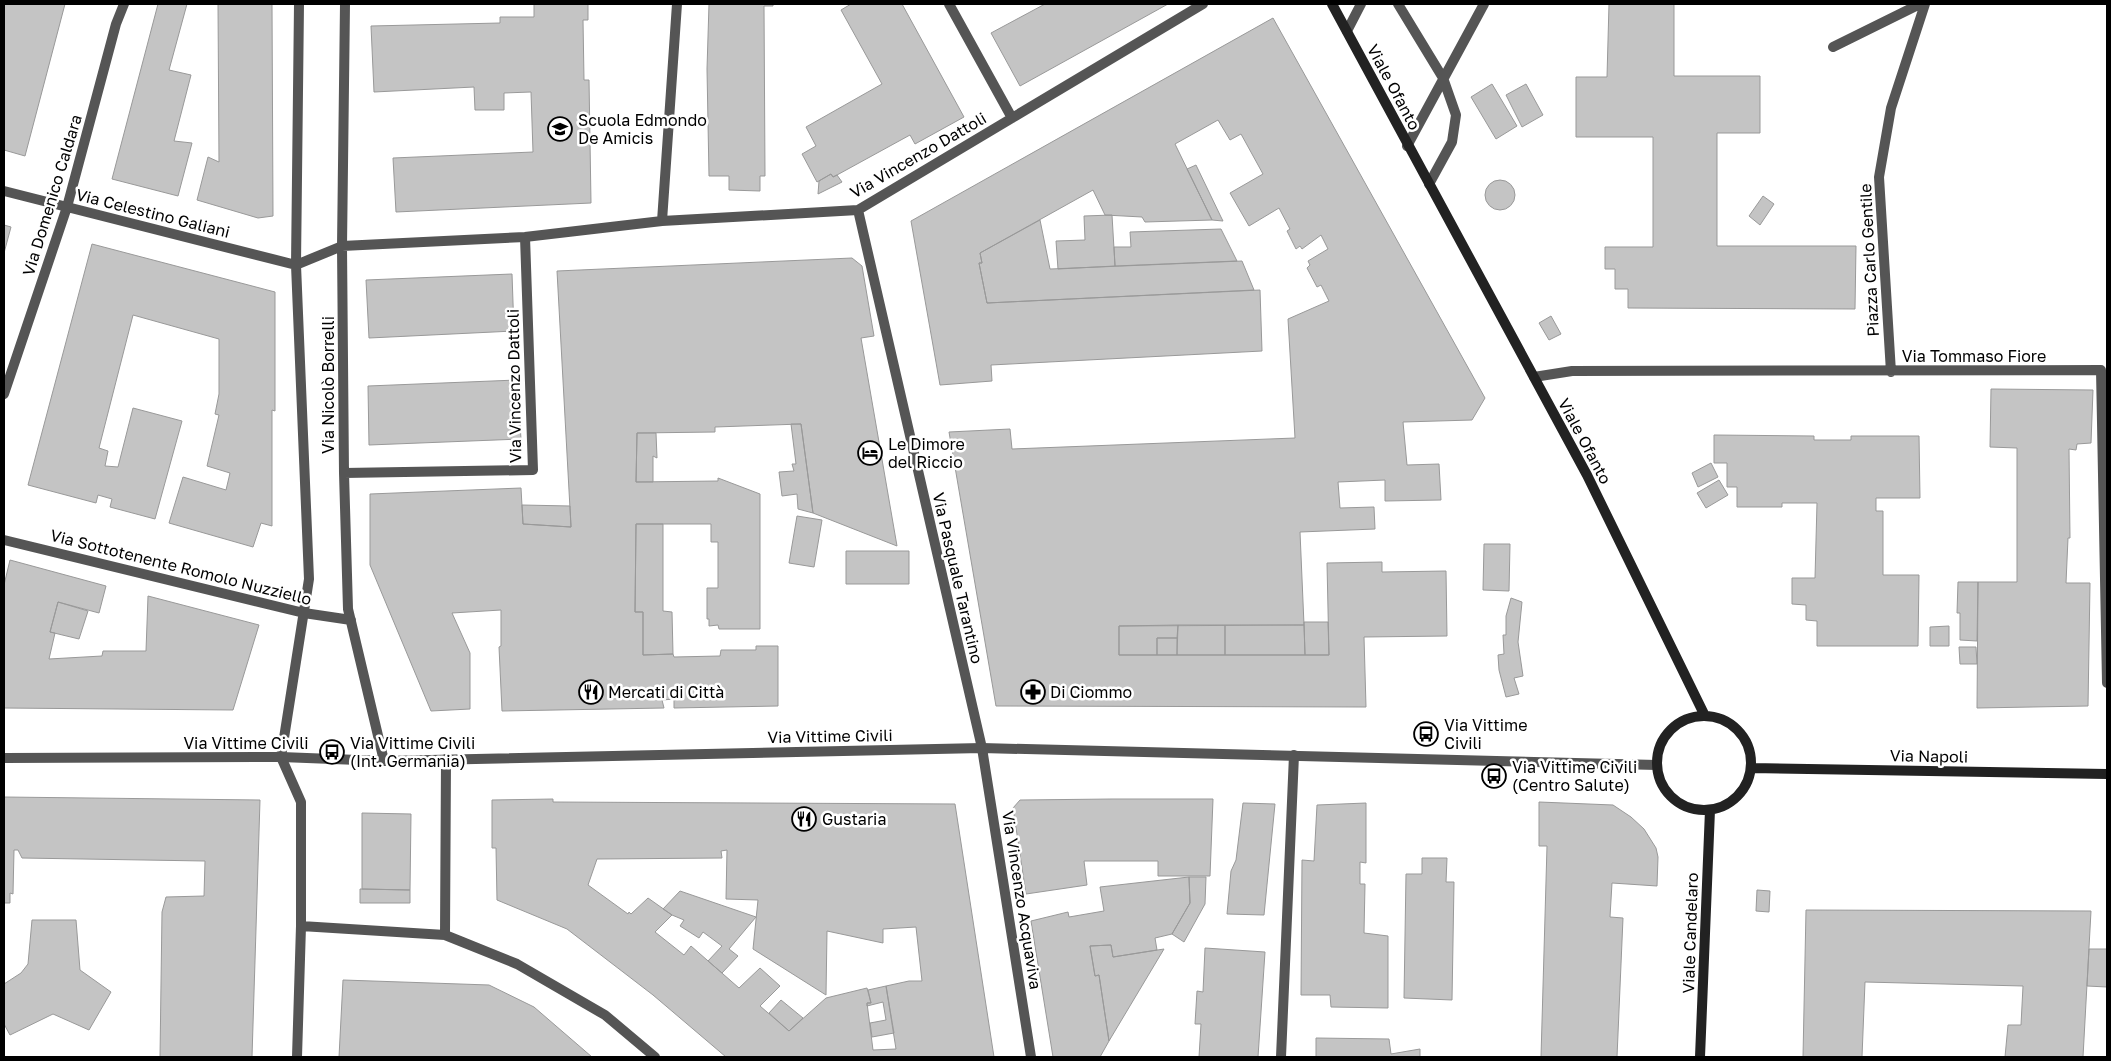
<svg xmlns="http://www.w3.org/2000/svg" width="2111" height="1061" font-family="'Golos Text',sans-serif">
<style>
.building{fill:#c4c4c4;stroke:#999;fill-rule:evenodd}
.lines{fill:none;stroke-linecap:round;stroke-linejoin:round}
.service{stroke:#555;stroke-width:10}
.minor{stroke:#555;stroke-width:10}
.tertiary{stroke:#555;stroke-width:10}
.secondary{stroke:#222;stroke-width:10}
.labels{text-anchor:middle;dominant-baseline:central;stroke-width:5;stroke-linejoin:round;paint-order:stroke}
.street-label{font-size:16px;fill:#000;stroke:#fff}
.poi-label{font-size:16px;fill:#000;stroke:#fff;text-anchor:start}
</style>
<rect width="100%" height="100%" fill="#fff"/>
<path class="building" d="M 4,4 L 65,4 L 25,156 L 4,150 Z
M 158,4 L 187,4 L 169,70 L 191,75 L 174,141 L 192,143 L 178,196 L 112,179 Z
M 218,4 L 272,4 L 273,216 L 258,218 L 197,200 L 208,157 L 219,162 Z
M 534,4 L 588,4 L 588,20 L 583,20 L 584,80 L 589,80 L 591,203 L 396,212 L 393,158 L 533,152 L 531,92 L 504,93 L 504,110 L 475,110 L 474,87 L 374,92 L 371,26 L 500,23 L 500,17 L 534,17 Z
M 709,4 L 773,4 L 773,6 L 764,6 L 765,176 L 760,176 L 760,191 L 729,190 L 729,176 L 709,176 L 707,69 Z
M 851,4 L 902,4 L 964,117 L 915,144 L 910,135 L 837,175 L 833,177 L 831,174 L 817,182 L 802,154 L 816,146 L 806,127 L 882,84 L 841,10 Z
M 1045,4 L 1168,4 L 1020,86 L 991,33 Z
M 1609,4 L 1674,4 L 1674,76 L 1760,76 L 1760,133 L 1717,133 L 1717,246 L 1856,246 L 1855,309 L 1628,308 L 1628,289 L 1615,289 L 1615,269 L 1605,269 L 1605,247 L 1653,247 L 1653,137 L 1576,137 L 1576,77 L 1607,77 Z
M 1273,18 L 1485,398 L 1472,420 L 1403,422 L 1407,465 L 1439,464 L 1441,500 L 1385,501 L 1385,480 L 1338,482 L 1340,508 L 1374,507 L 1375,529 L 1300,532 L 1304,625 L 1119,626 L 1119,655 L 1329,655 L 1327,563 L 1382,562 L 1382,572 L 1446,571 L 1447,636 L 1364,637 L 1366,707 L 996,706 L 949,432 L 1010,429 L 1012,449 L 1295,438 L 1288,319 L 1329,301 L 1321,285 L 1317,287 L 1307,268 L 1310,265 L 1308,261 L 1328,249 L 1321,235 L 1302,249 L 1300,246 L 1296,249 L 1287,231 L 1290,229 L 1279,208 L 1249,226 L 1230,193 L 1263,174 L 1241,134 L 1230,140 L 1218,120 L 1175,144 L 1212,220 L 1145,222 L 1142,217 L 1105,215 L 1093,190 L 980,253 L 982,263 L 979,263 L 987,303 L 1260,290 L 1262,351 L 991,365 L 992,381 L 940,385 L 911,221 Z
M 1492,84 L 1517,126 L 1496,139 L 1471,97 Z
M 1526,84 L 1543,115 L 1522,127 L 1506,95 Z
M 1196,165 L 1221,217 L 1223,221 L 1212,220 L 1187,169 Z
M 831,174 L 833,177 L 837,175 L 842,182 L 818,194 L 819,181 Z
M1485 195a15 15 0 1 1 30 0a15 15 0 1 1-30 0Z
M 1763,196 L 1774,204 L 1760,225 L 1749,216 Z
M 1112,215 L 1115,266 L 1058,269 L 1056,241 L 1085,240 L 1084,216 Z
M 1040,220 L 1050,269 L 1242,261 L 1254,290 L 987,303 L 979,263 L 982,263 L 980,253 Z
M 4,225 L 11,227 L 4,253 Z
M 1221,229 L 1237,261 L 1115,266 L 1114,247 L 1131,247 L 1130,232 Z
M 92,244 L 275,292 L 275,411 L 272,410 L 272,526 L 261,523 L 253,547 L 169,523 L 183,477 L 226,490 L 230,473 L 207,466 L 219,415 L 215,414 L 219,394 L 219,339 L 133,315 L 99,448 L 108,451 L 105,466 L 118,467 L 133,408 L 182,421 L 155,519 L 110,507 L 112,499 L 98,495 L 96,503 L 28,485 Z
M 852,258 L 862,266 L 874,336 L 861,338 L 897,546 L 813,513 L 801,424 L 715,427 L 715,432 L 637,433 L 636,482 L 718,481 L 718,478 L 760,494 L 760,629 L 719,629 L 718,625 L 709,626 L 709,619 L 707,619 L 707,588 L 718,588 L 718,542 L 711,542 L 711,524 L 636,524 L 635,612 L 643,612 L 643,655 L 673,654 L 674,657 L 720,656 L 721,650 L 756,650 L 756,646 L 778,646 L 778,706 L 674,708 L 674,699 L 662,700 L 664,708 L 502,711 L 499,647 L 501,646 L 501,610 L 452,613 L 470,653 L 470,709 L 431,711 L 370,565 L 370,494 L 521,488 L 523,524 L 571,527 L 557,271 Z
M 512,274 L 514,331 L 369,338 L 366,280 Z
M 1551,316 L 1561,334 L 1549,340 L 1539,323 Z
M 517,380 L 521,439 L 369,445 L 368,386 Z
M 1991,389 L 2093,390 L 2091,443 L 2077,444 L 2076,450 L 2069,449 L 2070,538 L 2068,538 L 2066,583 L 2090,583 L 2088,706 L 1977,708 L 1978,582 L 2017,582 L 2017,448 L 1990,447 Z
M 791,424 L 801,424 L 813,513 L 798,509 L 797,494 L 782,496 L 779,472 L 794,471 L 792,464 L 796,464 Z
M 637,433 L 656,433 L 657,458 L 653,456 L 653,482 L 636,482 Z
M 1714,435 L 1814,436 L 1814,440 L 1851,440 L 1851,436 L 1919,436 L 1920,498 L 1876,498 L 1876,511 L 1883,511 L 1883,575 L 1919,575 L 1918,646 L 1817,646 L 1817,621 L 1806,620 L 1806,605 L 1792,604 L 1792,578 L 1815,578 L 1817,503 L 1782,503 L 1782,507 L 1737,507 L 1737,487 L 1727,487 L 1727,463 L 1714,463 Z
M 1711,463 L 1718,477 L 1698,487 L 1692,473 Z
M 1719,480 L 1728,495 L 1706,508 L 1697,493 Z
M 522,505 L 570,506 L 571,527 L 523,524 Z
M 797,516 L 822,520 L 814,567 L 789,563 Z
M 636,524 L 663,524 L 663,611 L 672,612 L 673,654 L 643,655 L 643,612 L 635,612 Z
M 1484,544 L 1510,544 L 1509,591 L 1483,590 Z
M 846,551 L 909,551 L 909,584 L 846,584 Z
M 10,560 L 106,586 L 99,613 L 58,602 L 50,632 L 55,633 L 49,659 L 102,656 L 103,651 L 146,651 L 148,596 L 259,625 L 233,710 L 4,708 L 4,585 Z
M 1958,582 L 1978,582 L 1977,641 L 1960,640 L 1960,613 L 1957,613 Z
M 1511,598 L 1522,602 L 1518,642 L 1523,676 L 1514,678 L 1519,694 L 1506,697 L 1499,670 L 1498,655 L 1504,654 L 1503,635 L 1506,635 L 1506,616 Z
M 58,602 L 88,611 L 79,639 L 50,632 Z
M 1304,622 L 1328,622 L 1329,655 L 1305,655 Z
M 1178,625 L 1225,625 L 1225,655 L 1177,655 Z
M 1178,625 L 1177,638 L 1157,638 L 1157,655 L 1119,655 L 1119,626 Z
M 1225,625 L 1304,625 L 1305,655 L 1225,655 Z
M 1949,626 L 1949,646 L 1930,646 L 1930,627 Z
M 1157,638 L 1177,638 L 1177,655 L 1157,655 Z
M 1959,647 L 1976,647 L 1977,664 L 1960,664 Z
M 4,797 L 260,800 L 252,1057 L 160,1057 L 162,912 L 166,897 L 204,896 L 205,861 L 22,858 L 18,850 L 14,850 L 13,894 L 10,893 L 10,903 L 4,903 Z
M 553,799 L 553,802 L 955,804 L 994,1057 L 726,1057 L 653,995 L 567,929 L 497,900 L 496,848 L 492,848 L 492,800 ZM 727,850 L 726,899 L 758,900 L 753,949 L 826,995 L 827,931 L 883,943 L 883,929 L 916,927 L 922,981 L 909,981 L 886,986 L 896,1049 L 873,1050 L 867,1003 L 871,1003 L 867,988 L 826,998 L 789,1031 L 760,1006 L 780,986 L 760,968 L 739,988 L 691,946 L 684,955 L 655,932 L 672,915 L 648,898 L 631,914 L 629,912 L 628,914 L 588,885 L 597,859 L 722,858 L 721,851 Z
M 1112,799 L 1213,799 L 1210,876 L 1158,876 L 1158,861 L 1084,861 L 1087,885 L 1026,894 L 1013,808 L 1020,800 Z
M 1539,802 L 1613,805 L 1631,817 L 1644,829 L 1656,848 L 1658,857 L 1657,886 L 1612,883 L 1610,917 L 1623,918 L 1617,1057 L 1541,1057 L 1547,846 L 1539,846 Z
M 1243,803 L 1275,804 L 1264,915 L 1227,914 L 1231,871 L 1236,860 Z
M 1366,803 L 1366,863 L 1360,862 L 1360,884 L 1365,884 L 1364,933 L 1388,936 L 1388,1008 L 1331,1007 L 1330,995 L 1301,995 L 1302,860 L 1314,861 L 1317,805 Z
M 362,813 L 411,814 L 410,890 L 362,889 Z
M 1422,858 L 1447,858 L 1446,882 L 1454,882 L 1452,1000 L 1404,998 L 1406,874 L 1422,874 Z
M 1189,877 L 1190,903 L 1172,934 L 1155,938 L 1157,950 L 1113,957 L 1111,945 L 1090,946 L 1095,976 L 1099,975 L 1109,1041 L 1100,1057 L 1053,1057 L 1031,921 L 1068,912 L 1069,917 L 1104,911 L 1100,887 Z
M 1189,877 L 1206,877 L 1205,904 L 1184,942 L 1172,934 L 1190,903 Z
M 360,889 L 410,890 L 410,903 L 360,903 Z
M 1757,890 L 1770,891 L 1769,912 L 1756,911 Z
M 680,891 L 756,917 L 729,949 L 738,956 L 722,973 L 708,961 L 722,946 L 703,932 L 699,938 L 680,926 L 684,920 L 672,915 L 663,909 Z
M 1806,910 L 2091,911 L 2083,1057 L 2005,1057 L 2008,1025 L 2021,1025 L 2023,986 L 1865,982 L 1862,1057 L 1803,1057 Z
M 32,920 L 76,920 L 80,970 L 111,992 L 89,1030 L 53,1014 L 10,1035 L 4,1024 L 4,984 L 21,973 L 28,964 Z
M 1111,945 L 1113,957 L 1164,949 L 1109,1041 L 1099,975 L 1095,976 L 1090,946 Z
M 1205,948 L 1265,952 L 1258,1057 L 1199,1057 L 1201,1024 L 1195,1024 L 1197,991 L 1203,992 Z
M 2089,949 L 2107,949 L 2107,987 L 2087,986 Z
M 343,980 L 489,985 L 534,1007 L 592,1057 L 339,1057 Z
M 886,986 L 894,1033 L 872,1037 L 870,1023 L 886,1020 L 883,1002 L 867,1006 L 867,1003 L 871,1003 L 868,990 Z
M 781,1000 L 803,1018 L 789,1031 L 769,1013 Z
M 1316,1038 L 1389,1039 L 1391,1054 L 1420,1049 L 1420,1057 L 1316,1057 Z"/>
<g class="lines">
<path class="service" d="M 1281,1057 L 1294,755"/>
<path class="minor" d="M 345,4 L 342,246 L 344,473 L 348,609 L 384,761
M 949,4 L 1012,118
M 1398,4 L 1443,78 L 1456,115 L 1452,142 L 1429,184
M 1347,31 L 1361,4
M 1833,47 L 1920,4
M 1407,146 L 1484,4
M 4,191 L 296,265 L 342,246 L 525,237 L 662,221 L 858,210 L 1203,4
M 858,210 L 982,748 L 1031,1057
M 662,221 L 677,4
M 1891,372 L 1879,177 L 1891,108 L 1925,4
M 1534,377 L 1572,371 L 2101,370 L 2107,683
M 4,394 L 67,207 L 116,24 L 124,4
M 344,473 L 533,470 L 525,237
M 4,540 L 304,613 L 351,620
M 446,759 L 445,935 L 517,964 L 605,1015 L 655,1057
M 301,926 L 445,935
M 297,1057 L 301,926 L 301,802 L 281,757 L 309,579 L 296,265 L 299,4"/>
<path class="tertiary" d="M 4,758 L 281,757 L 384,761 L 982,748 L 1657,765"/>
<path class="secondary" d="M 1332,4 L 1587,475 L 1705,716
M1657 763a47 47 0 1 1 94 0a47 47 0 1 1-94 0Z
M 1751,768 L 2107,774
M 1700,1057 L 1710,810"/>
</g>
<defs>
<g id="school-ring" transform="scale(1.25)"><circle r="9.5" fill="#fff" stroke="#000" stroke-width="1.5"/><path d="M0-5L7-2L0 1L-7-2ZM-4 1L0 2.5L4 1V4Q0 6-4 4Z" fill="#000"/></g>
<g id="hotel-ring" transform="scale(1.25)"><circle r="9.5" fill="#fff" stroke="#000" stroke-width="1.5"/><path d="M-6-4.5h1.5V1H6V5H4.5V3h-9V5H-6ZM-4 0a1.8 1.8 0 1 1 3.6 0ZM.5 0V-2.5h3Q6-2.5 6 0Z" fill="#000"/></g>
<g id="restaurant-ring" transform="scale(1.25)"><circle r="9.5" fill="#fff" stroke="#000" stroke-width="1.5"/><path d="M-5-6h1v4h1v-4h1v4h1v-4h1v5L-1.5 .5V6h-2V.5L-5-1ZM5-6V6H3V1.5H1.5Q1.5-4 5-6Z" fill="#000"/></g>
<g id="pharmacy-ring" transform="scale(1.25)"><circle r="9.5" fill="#fff" stroke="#000" stroke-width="1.5"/><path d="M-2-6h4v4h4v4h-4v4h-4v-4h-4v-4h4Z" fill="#000"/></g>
<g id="bus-ring" transform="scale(1.25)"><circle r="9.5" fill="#fff" stroke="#000" stroke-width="1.5"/><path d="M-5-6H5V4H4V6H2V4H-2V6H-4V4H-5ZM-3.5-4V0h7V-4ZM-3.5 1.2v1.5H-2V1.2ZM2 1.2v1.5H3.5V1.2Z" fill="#000"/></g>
</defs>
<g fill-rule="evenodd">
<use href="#school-ring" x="560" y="129"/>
<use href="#hotel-ring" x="870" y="453"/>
<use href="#restaurant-ring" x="591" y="692"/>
<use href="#pharmacy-ring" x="1033" y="692"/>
<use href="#bus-ring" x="1426" y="734"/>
<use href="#bus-ring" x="332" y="752"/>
<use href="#bus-ring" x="1494" y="776"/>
<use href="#restaurant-ring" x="804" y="819"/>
</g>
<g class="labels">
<g class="street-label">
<text transform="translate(1394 87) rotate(62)">Viale Ofanto</text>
<text transform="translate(918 155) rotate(-30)">Via Vincenzo Dattoli</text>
<text transform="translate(52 195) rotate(-73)">Via Domenico Caldara</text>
<text transform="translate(153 213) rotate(14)">Via Celestino Galiani</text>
<text transform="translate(1869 260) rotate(-93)">Piazza Carlo Gentile</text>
<text x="1974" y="356">Via Tommaso Fiore</text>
<text transform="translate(328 385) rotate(-90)">Via Nicolò Borrelli</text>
<text transform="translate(514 386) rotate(-91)">Via Vincenzo Dattoli</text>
<text transform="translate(1585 441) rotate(62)">Viale Ofanto</text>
<text transform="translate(181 567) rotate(14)">Via Sottotenente Romolo Nuzziello</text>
<text transform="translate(958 578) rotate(77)">Via Pasquale Tarantino</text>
<text transform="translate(830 736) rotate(-1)">Via Vittime Civili</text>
<text x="246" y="743">Via Vittime Civili</text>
<text transform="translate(1929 756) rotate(1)">Via Napoli</text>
<text transform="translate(1022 900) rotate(81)">Via Vincenzo Acquaviva</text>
<text transform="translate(1690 933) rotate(-88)">Viale Candelaro</text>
</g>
<g class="poi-label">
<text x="578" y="120">Scuola Edmondo<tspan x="578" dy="18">De Amicis</tspan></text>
<text x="888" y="444">Le Dimore<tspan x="888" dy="18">del Riccio</tspan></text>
<text x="608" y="692">Mercati di Città</text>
<text x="1050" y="692">Di Ciommo</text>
<text x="1444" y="725">Via Vittime<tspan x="1444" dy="18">Civili</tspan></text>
<text x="350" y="743">Via Vittime Civili<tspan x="350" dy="18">(Int. Germania)</tspan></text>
<text x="1512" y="767">Via Vittime Civili<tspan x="1512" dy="18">(Centro Salute)</tspan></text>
<text x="822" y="819">Gustaria</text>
</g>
</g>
<rect width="2111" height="1061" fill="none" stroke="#000000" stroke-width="10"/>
</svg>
